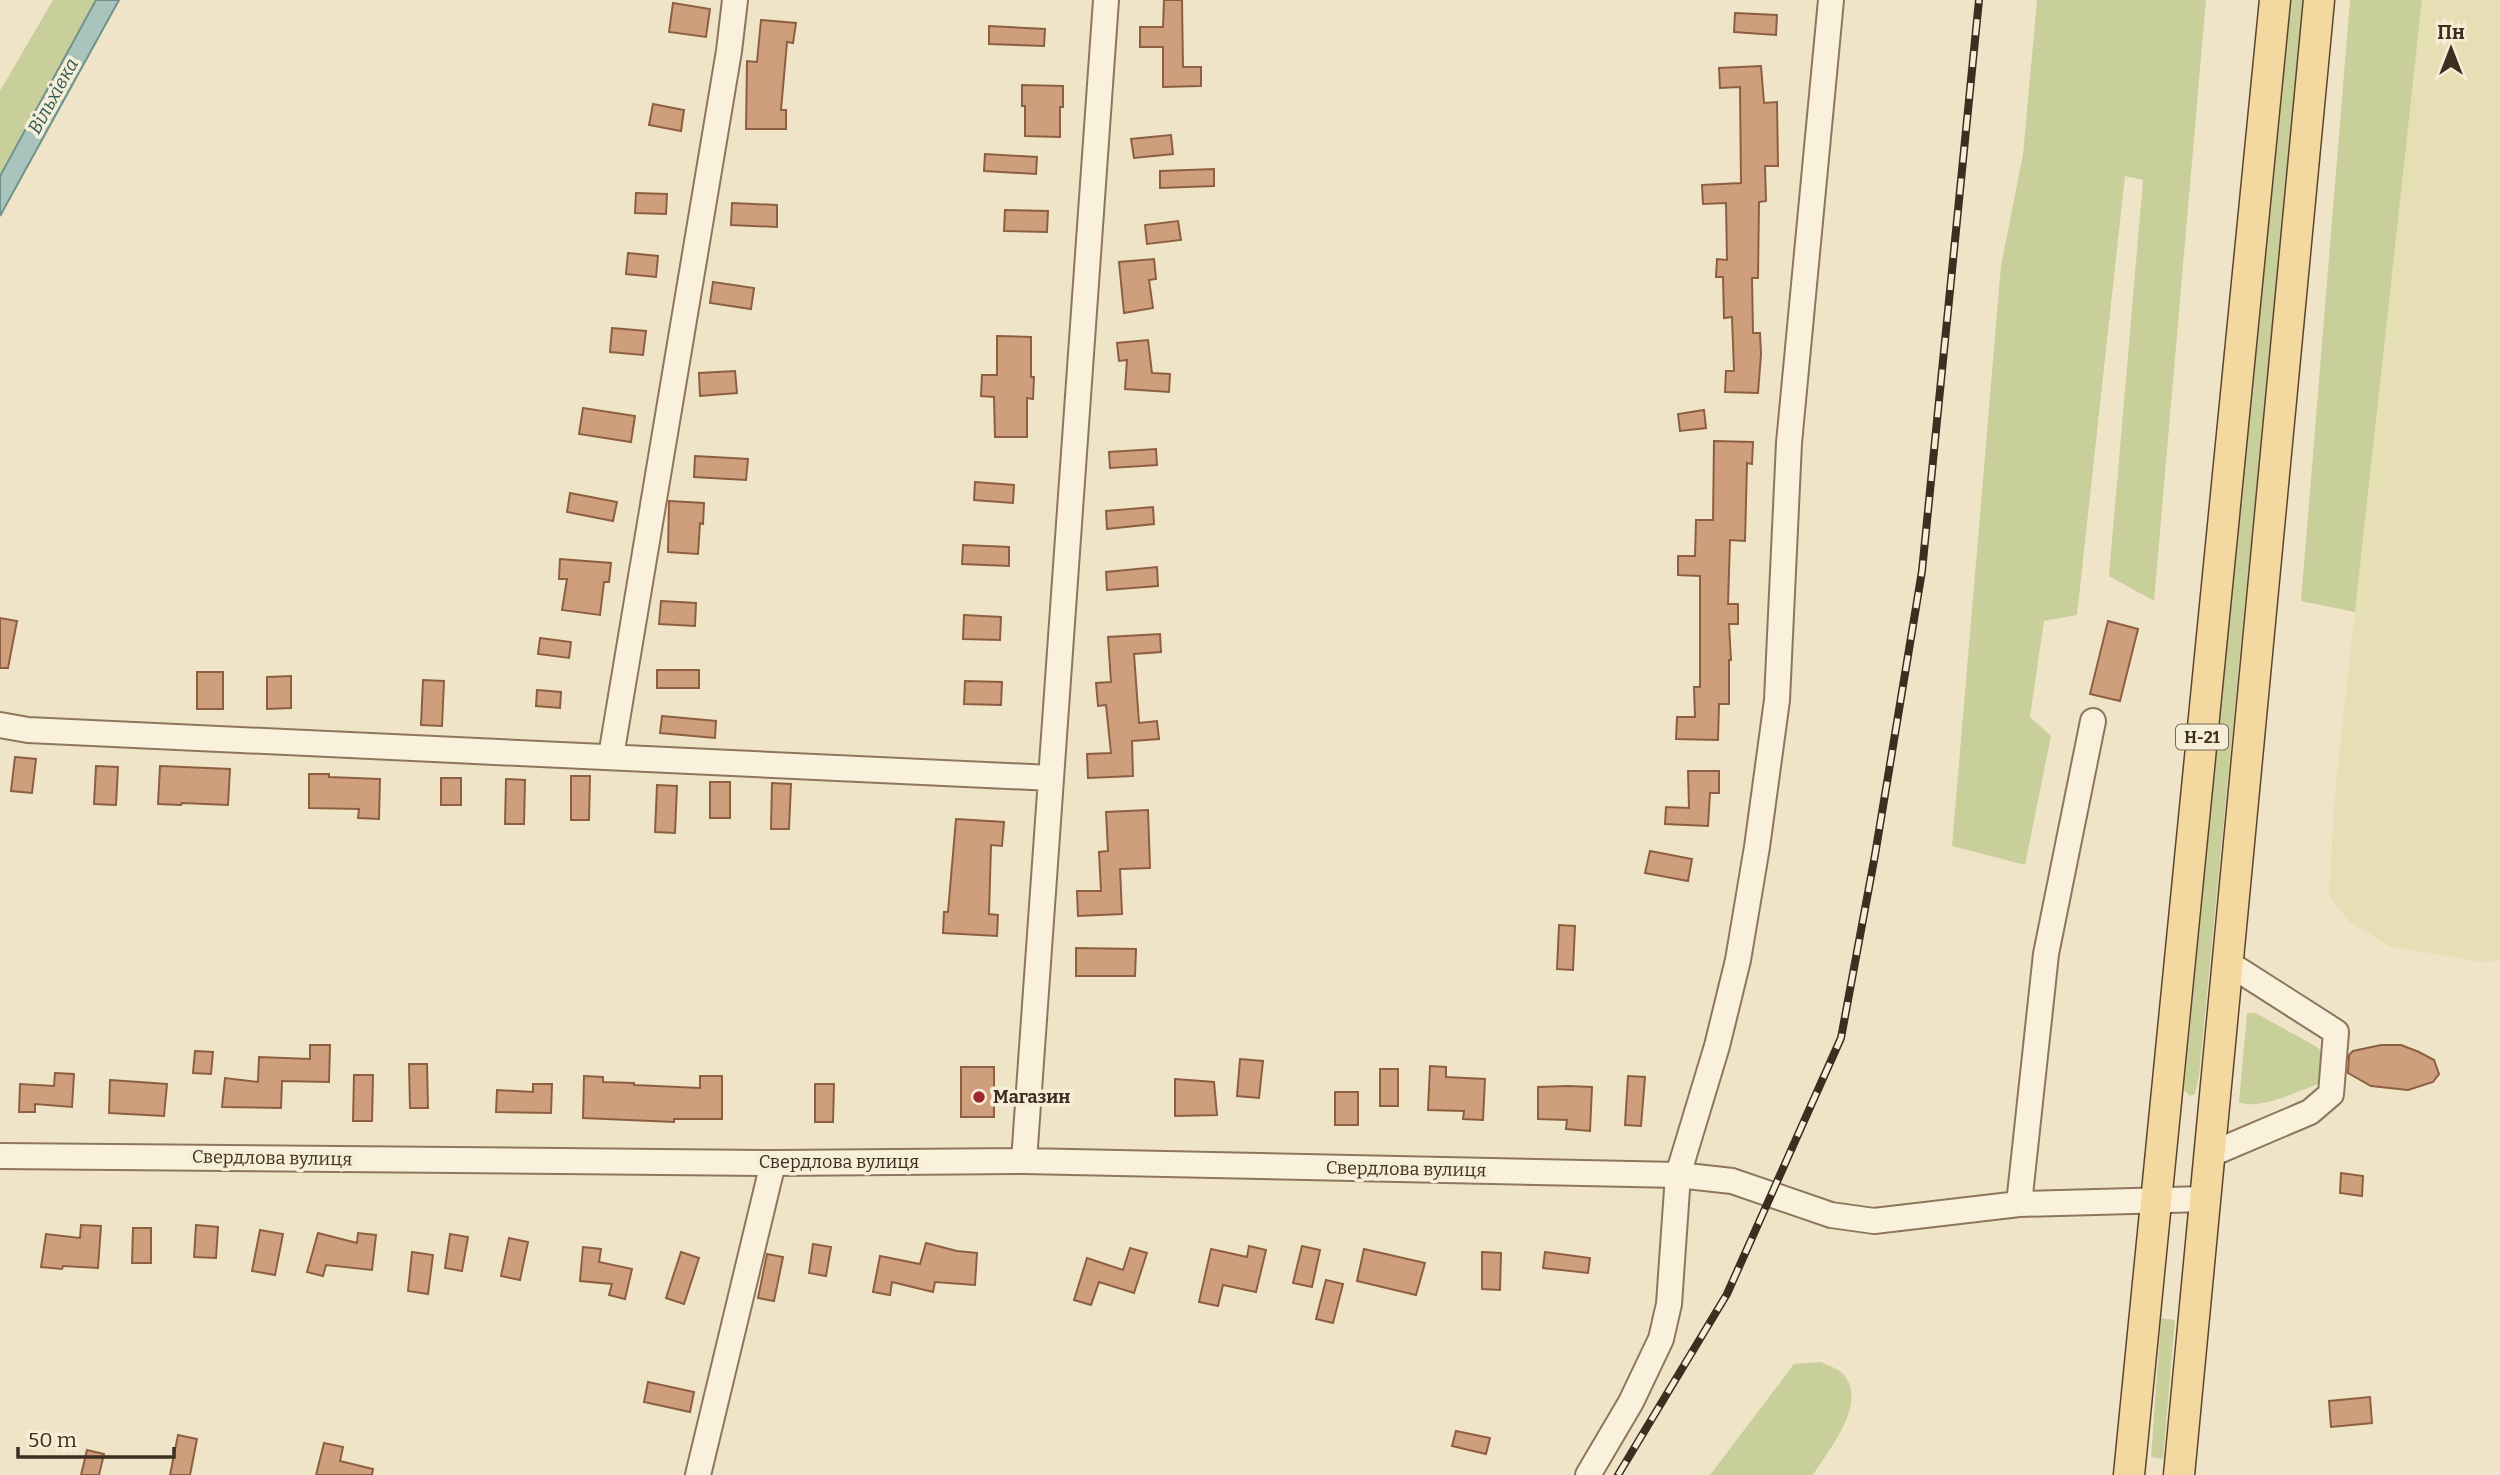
<svg xmlns="http://www.w3.org/2000/svg" width="2500" height="1475" font-family="Bitter,serif">
<style>
.farmland{fill:#e6deb5}
.green{fill:#c9cf9b}
.water{fill:#a9c4bc;stroke:#6f938a;stroke-width:2}
.building{fill:#cf9f7d;stroke:#8d5f41;stroke-width:2}
.lines{fill:none;stroke-linecap:round;stroke-linejoin:round}
.minor-casing{stroke:#8d765c;stroke-width:28}
.major-casing{stroke:#5b4430;stroke-width:33}
.minor{stroke:#faf1dc;stroke-width:24}
.major{stroke:#f3d9a0;stroke-width:30}
.rail-casing{stroke:#3d2e20;stroke-width:8}
.rail{stroke:#f7eed8;stroke-width:5;stroke-dasharray:16;stroke-linecap:butt}
.poi-dot{fill:#9e2a2b;stroke:#f7eed8;stroke-width:2.5}
.labels{text-anchor:middle;dominant-baseline:central;stroke-width:7;stroke-linejoin:round;paint-order:stroke}
.shield{fill:#f7eed8;stroke:#756857;stroke-width:2}
.shield-label{font-size:16px;font-weight:bold;fill:#3d2e20}
.poi-label{font-size:18px;font-weight:bold;fill:#3d2e20;stroke:#f7eed8;text-anchor:start}
.street-label{font-size:18px;fill:#3d2e20;stroke:#f7eed8}
.water-label{font-size:19px;font-style:italic;fill:#2f5d5a;stroke:#f7eed8}
</style>
<rect width="100%" height="100%" fill="#f0e4c8"/>
<path class="farmland" d="M 2422,0 L 2500,0 L 2500,960 L 2482,962 L 2389,946 L 2348,921 L 2329,895 L 2335,792 Z"/>
<path class="green" d="M 53,0 L 96,0 L 0,174 L 0,91 Z
M 2037,0 L 2206,0 L 2154,601 L 2109,576 L 2143,180 L 2125,176 L 2077,615 L 2044,621 L 2030,717 L 2051,736 L 2025,865 L 1952,846 L 2001,266 L 2023,154 Z
M 2288,0 L 2304,0 L 2199,1076 L 2195,1094 L 2190,1096 L 2184,1090 Z
M 2350,0 L 2422,0 L 2355,612 L 2301,601 Z
M 2247,1013 L 2256,1013 L 2317,1047 L 2323,1053 L 2321,1083 C 2301,1090 2258,1111 2239,1102 Z
M 2161,1318 L 2175,1320 L 2163,1459 L 2151,1457 Z
M 1821,1362 C 1827,1365 1836,1368 1841,1372 C 1871,1400 1829,1449 1813,1475 L 1710,1475 L 1794,1364 Z"/>
<path class="water" d="M 96,0 L 119,0 L 0,216 L 0,176 Z"/>
<path class="building" d="M 1164,0 L 1182,0 L 1183,67 L 1201,67 L 1201,86 L 1163,87 L 1163,47 L 1140,47 L 1140,27 L 1163,27 Z
M 673,3 L 710,9 L 706,37 L 669,32 Z
M 1735,13 L 1777,15 L 1776,35 L 1734,32 Z
M 761,20 L 796,23 L 793,43 L 787,42 L 781,110 L 786,110 L 786,129 L 746,129 L 747,61 L 757,62 Z
M 989,26 L 1045,29 L 1044,46 L 989,44 Z
M 1761,66 L 1764,103 L 1777,102 L 1778,166 L 1765,166 L 1766,201 L 1759,202 L 1758,278 L 1752,278 L 1753,333 L 1760,333 L 1761,354 L 1758,393 L 1725,392 L 1726,371 L 1734,371 L 1732,317 L 1724,318 L 1723,277 L 1716,277 L 1717,259 L 1727,260 L 1726,203 L 1703,204 L 1702,185 L 1741,183 L 1740,87 L 1720,88 L 1719,68 Z
M 1022,85 L 1063,86 L 1063,107 L 1060,107 L 1060,137 L 1025,136 L 1025,106 L 1022,106 Z
M 653,104 L 684,110 L 681,131 L 649,125 Z
M 1171,135 L 1173,154 L 1134,158 L 1131,139 Z
M 985,154 L 1037,157 L 1036,174 L 984,171 Z
M 1214,169 L 1214,186 L 1160,188 L 1160,171 Z
M 636,193 L 667,194 L 666,214 L 635,213 Z
M 732,203 L 777,205 L 777,227 L 731,225 Z
M 1005,210 L 1048,211 L 1047,232 L 1004,231 Z
M 1178,221 L 1181,240 L 1147,244 L 1145,225 Z
M 628,253 L 658,256 L 656,277 L 626,274 Z
M 1154,259 L 1156,279 L 1149,280 L 1153,308 L 1124,313 L 1119,262 Z
M 713,282 L 754,288 L 751,309 L 710,303 Z
M 612,328 L 646,331 L 643,355 L 610,352 Z
M 997,336 L 1031,337 L 1031,377 L 1034,377 L 1033,399 L 1027,398 L 1027,437 L 995,437 L 994,397 L 981,396 L 982,375 L 997,375 Z
M 1148,340 L 1152,373 L 1170,374 L 1169,392 L 1125,389 L 1127,360 L 1119,361 L 1117,343 Z
M 735,371 L 737,393 L 700,396 L 699,373 Z
M 583,408 L 635,416 L 631,442 L 579,434 Z
M 1704,410 L 1706,428 L 1680,431 L 1678,414 Z
M 1714,441 L 1753,442 L 1752,464 L 1747,463 L 1745,541 L 1730,540 L 1728,604 L 1738,604 L 1738,624 L 1729,624 L 1731,660 L 1729,660 L 1729,704 L 1719,704 L 1718,740 L 1676,739 L 1677,717 L 1695,717 L 1694,687 L 1700,687 L 1700,576 L 1678,575 L 1678,556 L 1695,556 L 1696,520 L 1713,520 Z
M 1156,449 L 1157,465 L 1110,468 L 1109,452 Z
M 695,456 L 748,459 L 746,480 L 694,477 Z
M 975,482 L 1014,485 L 1013,503 L 974,500 Z
M 570,493 L 617,502 L 613,521 L 567,512 Z
M 669,501 L 704,503 L 703,524 L 700,523 L 698,554 L 668,552 Z
M 1153,507 L 1154,524 L 1107,529 L 1106,511 Z
M 963,545 L 1009,547 L 1009,566 L 962,564 Z
M 560,559 L 611,563 L 609,582 L 604,582 L 600,615 L 562,610 L 567,579 L 559,579 Z
M 1157,567 L 1158,586 L 1107,590 L 1106,572 Z
M 661,601 L 696,603 L 695,626 L 659,624 Z
M 964,615 L 1001,617 L 1000,640 L 963,639 Z
M 0,618 L 17,621 L 8,668 L 0,668 Z
M 2108,621 L 2138,629 L 2120,701 L 2090,694 Z
M 1160,634 L 1161,652 L 1134,654 L 1139,723 L 1157,721 L 1159,739 L 1132,741 L 1133,776 L 1088,778 L 1087,754 L 1111,753 L 1106,705 L 1098,706 L 1096,683 L 1111,682 L 1108,637 Z
M 540,638 L 571,642 L 569,658 L 538,654 Z
M 657,670 L 699,670 L 699,688 L 657,688 Z
M 197,672 L 223,672 L 223,709 L 197,709 Z
M 291,676 L 291,708 L 267,709 L 267,677 Z
M 423,680 L 444,681 L 442,726 L 421,725 Z
M 965,681 L 1002,682 L 1001,705 L 964,704 Z
M 537,690 L 561,692 L 560,708 L 536,706 Z
M 662,716 L 716,721 L 715,738 L 660,733 Z
M 15,757 L 36,759 L 32,793 L 11,791 Z
M 96,766 L 118,767 L 116,805 L 94,804 Z
M 160,766 L 230,769 L 228,805 L 182,803 L 181,805 L 158,804 Z
M 1688,771 L 1719,771 L 1719,793 L 1710,793 L 1708,826 L 1665,824 L 1666,807 L 1689,808 Z
M 309,774 L 329,774 L 329,777 L 380,779 L 379,819 L 358,818 L 359,809 L 309,808 Z
M 571,776 L 590,776 L 589,820 L 571,820 Z
M 441,778 L 461,778 L 461,805 L 441,805 Z
M 506,779 L 525,780 L 524,824 L 505,824 Z
M 710,782 L 730,782 L 730,818 L 710,818 Z
M 772,783 L 791,784 L 789,829 L 771,829 Z
M 657,785 L 677,786 L 675,833 L 655,832 Z
M 1148,810 L 1150,868 L 1120,869 L 1122,914 L 1078,916 L 1077,891 L 1101,891 L 1099,852 L 1108,851 L 1106,812 Z
M 956,819 L 1004,822 L 1002,846 L 991,845 L 989,914 L 998,915 L 997,936 L 943,933 L 944,912 L 948,912 Z
M 1650,851 L 1692,859 L 1688,881 L 1645,873 Z
M 1559,925 L 1575,926 L 1573,970 L 1557,969 Z
M 1076,948 L 1136,949 L 1135,976 L 1076,976 Z
M 310,1045 L 330,1045 L 329,1082 L 282,1081 L 281,1108 L 222,1107 L 225,1078 L 258,1082 L 259,1057 L 310,1059 Z
M 2381,1045 L 2401,1045 L 2419,1052 L 2434,1060 L 2439,1074 L 2433,1082 L 2408,1090 L 2371,1086 L 2348,1073 L 2349,1055 L 2353,1051 Z
M 195,1051 L 213,1052 L 211,1074 L 193,1073 Z
M 1240,1059 L 1263,1061 L 1259,1098 L 1237,1096 Z
M 409,1064 L 427,1064 L 428,1108 L 410,1108 Z
M 1430,1066 L 1446,1067 L 1446,1077 L 1485,1079 L 1483,1120 L 1463,1119 L 1464,1111 L 1428,1110 Z
M 961,1067 L 994,1067 L 994,1117 L 961,1117 Z
M 1380,1069 L 1398,1069 L 1398,1106 L 1380,1106 Z
M 55,1073 L 74,1074 L 72,1107 L 35,1104 L 35,1112 L 19,1112 L 20,1084 L 54,1086 Z
M 354,1075 L 373,1075 L 372,1121 L 353,1121 Z
M 584,1076 L 603,1077 L 603,1082 L 634,1083 L 634,1085 L 700,1088 L 700,1076 L 722,1076 L 722,1119 L 674,1119 L 674,1122 L 583,1118 Z
M 1628,1076 L 1645,1077 L 1641,1126 L 1625,1125 Z
M 1175,1079 L 1214,1082 L 1217,1115 L 1175,1116 Z
M 110,1080 L 167,1084 L 164,1116 L 109,1113 Z
M 533,1084 L 552,1084 L 551,1113 L 496,1112 L 497,1090 L 533,1092 Z
M 815,1084 L 834,1084 L 833,1122 L 815,1122 Z
M 1568,1086 L 1592,1087 L 1590,1131 L 1566,1129 L 1567,1120 L 1538,1119 L 1538,1087 Z
M 1335,1092 L 1358,1092 L 1358,1125 L 1335,1125 Z
M 2341,1173 L 2363,1176 L 2362,1196 L 2340,1193 Z
M 81,1225 L 101,1226 L 98,1268 L 63,1266 L 62,1269 L 41,1267 L 46,1234 L 80,1238 Z
M 196,1225 L 218,1227 L 216,1258 L 194,1257 Z
M 133,1228 L 151,1228 L 151,1263 L 132,1263 Z
M 260,1230 L 283,1234 L 275,1275 L 252,1271 Z
M 318,1233 L 357,1243 L 358,1233 L 376,1235 L 372,1270 L 326,1265 L 323,1276 L 307,1272 Z
M 450,1234 L 468,1237 L 462,1271 L 445,1268 Z
M 509,1238 L 528,1242 L 520,1280 L 501,1276 Z
M 926,1243 L 957,1251 L 977,1253 L 975,1285 L 935,1282 L 933,1292 L 892,1282 L 890,1295 L 873,1292 L 880,1256 L 920,1264 Z
M 813,1244 L 831,1247 L 826,1276 L 809,1273 Z
M 1249,1246 L 1266,1250 L 1256,1292 L 1223,1285 L 1218,1306 L 1199,1302 L 1211,1249 L 1247,1257 Z
M 1302,1246 L 1320,1250 L 1312,1287 L 1293,1283 Z
M 583,1247 L 601,1249 L 599,1262 L 632,1269 L 625,1299 L 609,1295 L 612,1284 L 580,1281 Z
M 1130,1248 L 1147,1253 L 1134,1293 L 1099,1282 L 1091,1305 L 1074,1300 L 1087,1258 L 1123,1270 Z
M 1364,1249 L 1425,1263 L 1416,1295 L 1357,1281 Z
M 412,1252 L 433,1255 L 428,1294 L 408,1291 Z
M 681,1252 L 699,1258 L 684,1304 L 666,1298 Z
M 1482,1252 L 1501,1253 L 1500,1290 L 1482,1289 Z
M 1545,1252 L 1590,1258 L 1588,1273 L 1543,1268 Z
M 767,1254 L 783,1257 L 774,1301 L 758,1298 Z
M 1326,1280 L 1343,1284 L 1333,1323 L 1316,1319 Z
M 648,1382 L 694,1392 L 690,1412 L 644,1402 Z
M 2370,1397 L 2372,1423 L 2331,1427 L 2329,1401 Z
M 1456,1431 L 1490,1438 L 1486,1454 L 1452,1446 Z
M 178,1435 L 197,1439 L 190,1475 L 170,1475 Z
M 324,1443 L 343,1447 L 340,1461 L 373,1469 L 372,1475 L 316,1475 Z
M 87,1450 L 104,1454 L 99,1475 L 81,1475 Z"/>
<g class="lines">
<g class="minor-casing">
<path id="minor" d="M 0,725 L 28,730 L 1051,778
M 611,756 L 729,51 L 735,0
M 2209,1155 L 2310,1112 L 2331,1094 L 2336,1032 L 2228,963
M 0,1156 L 773,1163 L 1024,1161 L 1678,1175 L 1732,1181 L 1831,1215 L 1874,1221 L 2019,1204 L 2205,1199
M 1024,1161 L 1106,0
M 2019,1204 L 2046,954 L 2093,721
M 698,1475 L 773,1163
M 1588,1475 L 1631,1402 L 1661,1339 L 1669,1304 L 1678,1175 L 1717,1046 L 1738,960 L 1757,847 L 1777,700 L 1789,443 L 1831,0"/>
</g>
<g class="major-casing">
<path id="major" d="M 2129,1475 L 2275,0
M 2179,1475 L 2319,0"/>
</g>
<use href="#minor" class="minor"/>
<use href="#major" class="major"/>
<g class="rail-casing">
<path id="rail" d="M 1618,1475 L 1727,1294 L 1841,1038 L 1875,855 L 1922,571 L 1979,0"/>
</g>
<use href="#rail" class="rail"/>
</g>
<circle class="poi-dot" cx="979" cy="1097" r="7"/>
<g class="labels">
<rect class="shield" x="2176" y="724.5" width="52" height="25" rx="5"/>
<g class="shield-label">
<text x="2202" y="737">Н-21</text>
</g>
<g class="poi-label">
<text x="993" y="1097">Mагазин</text>
</g>
<g class="street-label">
<text transform="translate(272 1158) rotate(1)">Свердлова вулиця</text>
<text x="839" y="1162">Свердлова вулиця</text>
<text transform="translate(1406 1169) rotate(1)">Свердлова вулиця</text>
</g>
<g class="water-label">
<text transform="translate(53 96) rotate(-61)">Вільхівка</text>
</g>
</g>
<g transform="translate(2451 49)" stroke="#f7eed8" stroke-width="5" paint-order="stroke">
<path d="M0-5L12 26L0 18L-12 26Z" fill="#3d2e20"/>
<text y="-10" font-size="19" font-weight="bold" text-anchor="middle" fill="#3d2e20">Пн</text>
</g>
<path d="M18 1447v10h156v-10" fill="none" stroke="#3d2e20" stroke-width="3.5"/>
<text x="28" y="1447" font-size="21" fill="#3d2e20" stroke="#f7eed8" stroke-width="5" paint-order="stroke">50 m</text>
</svg>
